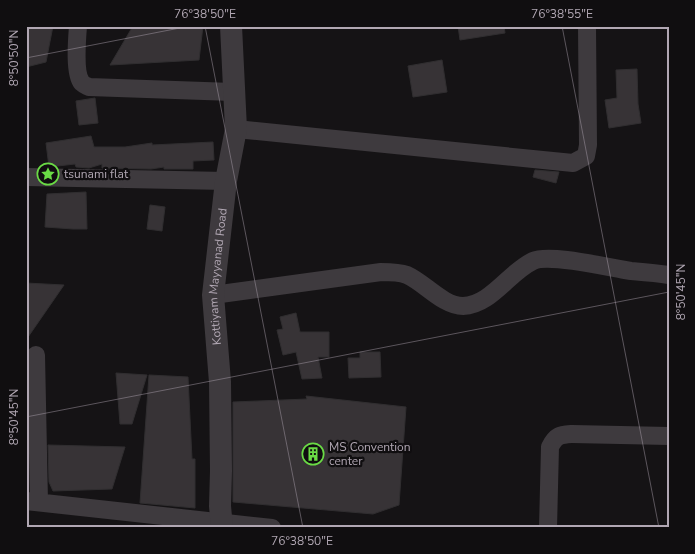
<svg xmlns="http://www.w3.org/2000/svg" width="695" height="554" font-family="'Nunito Sans',sans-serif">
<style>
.building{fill:#373336;stroke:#302e30}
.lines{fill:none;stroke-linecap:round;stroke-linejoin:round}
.minor{stroke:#3e3a3e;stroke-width:18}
.tertiary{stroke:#3e3a3e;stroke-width:22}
.ticks{fill:none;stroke:#b1a7b3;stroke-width:1;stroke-opacity:0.45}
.labels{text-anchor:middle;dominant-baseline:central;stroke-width:4.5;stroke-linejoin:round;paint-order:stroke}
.poi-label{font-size:12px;fill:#b1a7b3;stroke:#100e10;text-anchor:start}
.street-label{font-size:12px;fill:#b1a7b3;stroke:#100e10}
.neatline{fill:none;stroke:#b1a7b3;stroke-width:2}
.ticks-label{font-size:12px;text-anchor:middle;fill:#b1a7b3}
</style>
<rect width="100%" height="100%" fill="#151315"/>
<path class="building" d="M 26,26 L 53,26 L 46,62 L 26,67 Z
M 133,26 L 203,26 L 199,60 L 110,65 Z
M 458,26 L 504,26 L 505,33 L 460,40 Z
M 442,60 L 447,92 L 413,97 L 408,66 Z
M 637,69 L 638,104 L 641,123 L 609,128 L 605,100 L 617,98 L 616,70 Z
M 95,98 L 98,123 L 79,125 L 76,101 Z
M 91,136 L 94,147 L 125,147 L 152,143 L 152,145 L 213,142 L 214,160 L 193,161 L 193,169 L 164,169 L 164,167 L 151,169 L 102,168 L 102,164 L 89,168 L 76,167 L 75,164 L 49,167 L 46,143 Z
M 535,170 L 559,172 L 556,183 L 533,177 Z
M 86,192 L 87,229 L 73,229 L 45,227 L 47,194 Z
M 150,205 L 165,207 L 162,231 L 147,229 Z
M 26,283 L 64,285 L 26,340 Z
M 296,313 L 300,332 L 329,332 L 329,357 L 318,357 L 322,378 L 302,379 L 296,352 L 283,355 L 277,330 L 283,329 L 280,317 Z
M 360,352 L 380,352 L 381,377 L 349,378 L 348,358 L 360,358 Z
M 116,373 L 147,375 L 132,424 L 120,424 Z
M 149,375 L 188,377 L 192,459 L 195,459 L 195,508 L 140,503 Z
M 306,396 L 406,407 L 399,505 L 373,514 L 233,502 L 233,402 L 307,399 Z
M 48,445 L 125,447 L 112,489 L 53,491 L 49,482 Z"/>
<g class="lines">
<path class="minor" d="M 78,26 C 77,39 74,74 82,83 C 84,85 87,86 89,87 L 233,92
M 236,129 L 573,163 L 586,156 L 588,145 L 587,26
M 26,177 L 226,181
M 213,295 L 381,272 C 390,272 399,272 407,275 C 425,283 443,306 463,306 C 491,305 509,272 533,261 C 550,253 610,268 631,271 C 643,272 656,273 669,275
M 36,355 L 39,502
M 26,501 L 272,528
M 548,528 L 550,447 C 556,435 560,435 572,434 L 669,436"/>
<path class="tertiary" id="s1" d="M 222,528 L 220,506 L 221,471 L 220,382 L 213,295 L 226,181 L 236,129 L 231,26"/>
</g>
<path class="ticks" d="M 205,26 L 303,528M 562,26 L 659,528M 26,58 L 190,26M 26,417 L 669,292"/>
<defs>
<g id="sight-ring" transform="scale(1.125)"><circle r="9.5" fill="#100e10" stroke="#6adb45" stroke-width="1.5"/><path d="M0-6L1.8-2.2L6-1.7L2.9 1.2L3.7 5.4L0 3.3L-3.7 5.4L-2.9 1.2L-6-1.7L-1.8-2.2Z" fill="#6adb45"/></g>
<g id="building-ring" transform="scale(1.125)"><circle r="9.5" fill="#100e10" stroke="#6adb45" stroke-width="1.5"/><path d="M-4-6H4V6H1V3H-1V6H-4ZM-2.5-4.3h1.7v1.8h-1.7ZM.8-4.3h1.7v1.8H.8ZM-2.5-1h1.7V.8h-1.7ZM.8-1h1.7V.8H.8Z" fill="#6adb45"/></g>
</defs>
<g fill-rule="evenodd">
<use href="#sight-ring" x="48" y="174"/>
<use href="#building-ring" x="313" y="454"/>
</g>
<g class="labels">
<g class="poi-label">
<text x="64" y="174">tsunami flat</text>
<text x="329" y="447">MS Convention<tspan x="329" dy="14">center</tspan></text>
</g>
<g class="street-label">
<text stroke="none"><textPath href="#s1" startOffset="252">Kottiyam Mayyanad Road</textPath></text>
</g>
</g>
<rect width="695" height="554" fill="none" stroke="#100e10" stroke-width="55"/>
<rect x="28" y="28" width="640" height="498" class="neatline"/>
<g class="ticks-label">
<text x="205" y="18">76°38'50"E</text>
<text x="562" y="18">76°38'55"E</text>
<text transform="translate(14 58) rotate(-90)" y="4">8°50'50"N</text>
<text transform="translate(681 292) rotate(-90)" y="4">8°50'45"N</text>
<text transform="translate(14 417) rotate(-90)" y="4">8°50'45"N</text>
<text x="302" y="545">76°38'50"E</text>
</g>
</svg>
